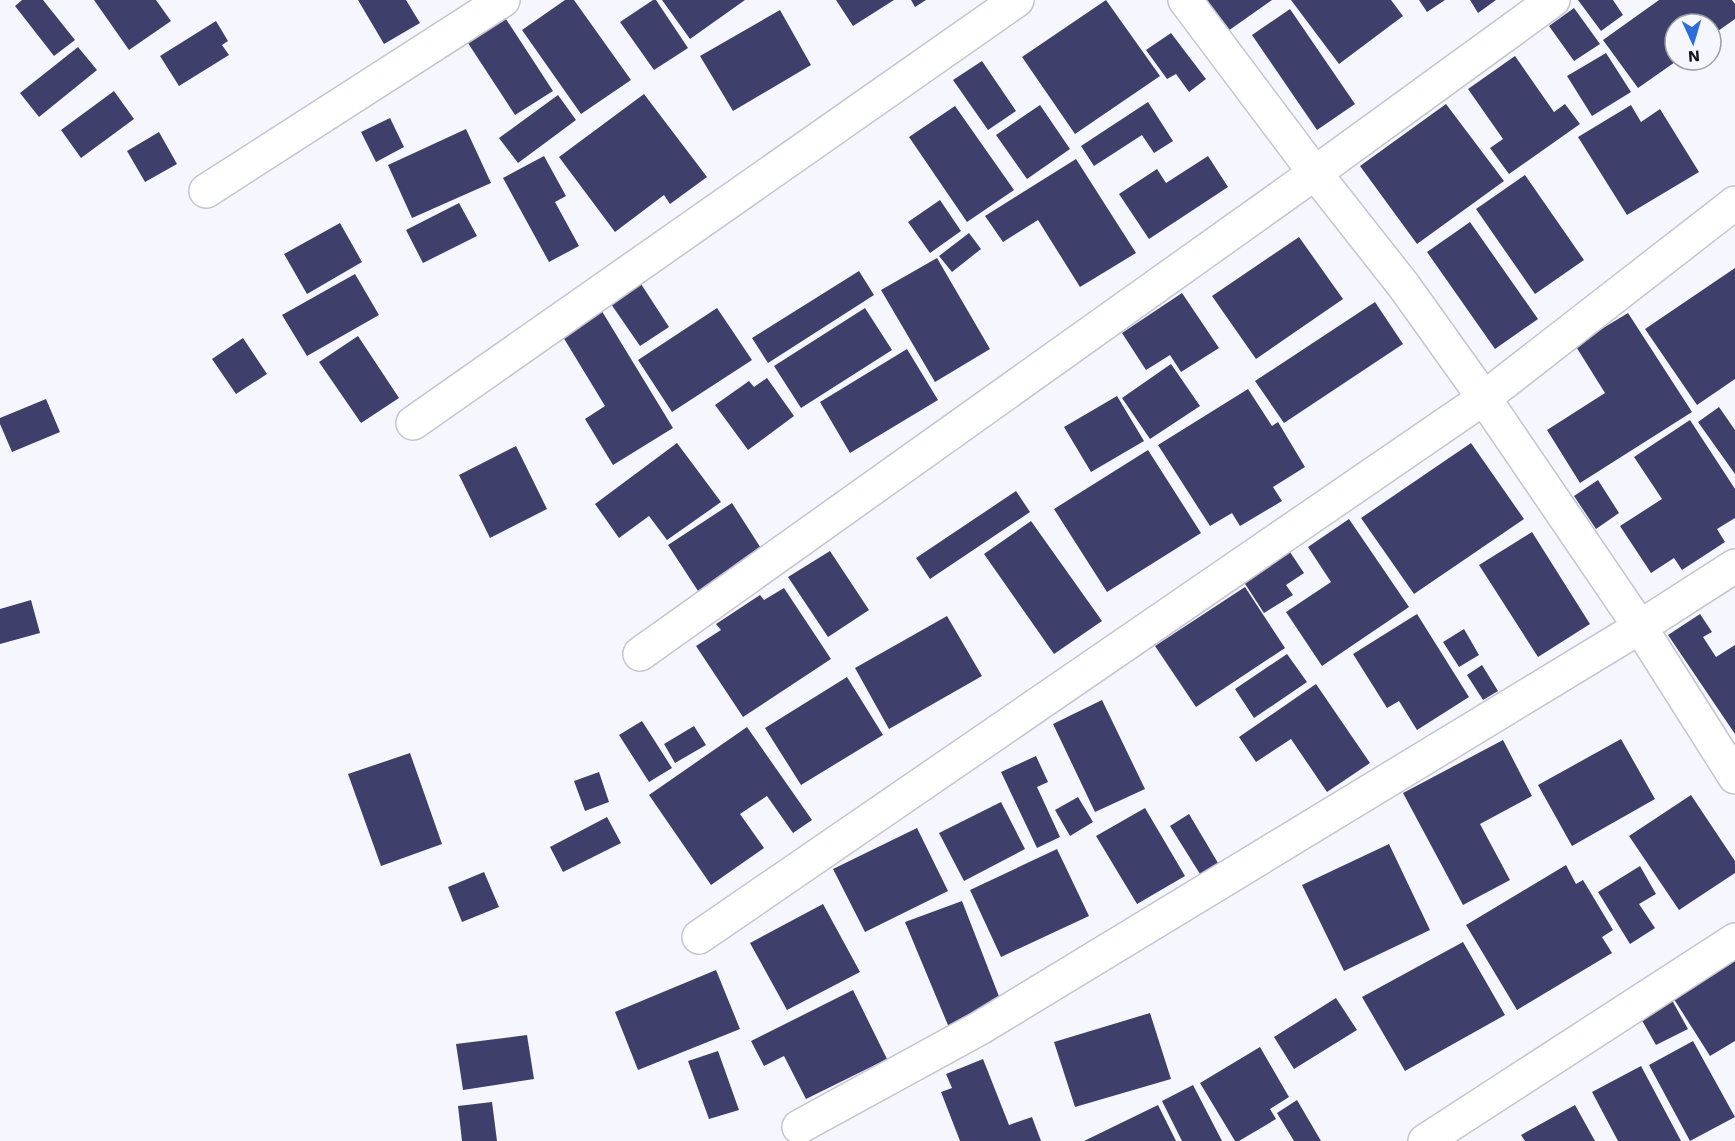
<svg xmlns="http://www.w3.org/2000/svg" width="1735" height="1141" font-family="'Work Sans',sans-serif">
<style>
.building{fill:#3e406b}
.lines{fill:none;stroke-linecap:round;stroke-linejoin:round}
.street-casing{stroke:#c4c5d0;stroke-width:36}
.street{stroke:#fff;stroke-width:33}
</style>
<rect width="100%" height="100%" fill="#f6f7fe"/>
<path class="building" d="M 22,0 L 43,0 L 75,40 L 54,56 L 15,6 Z
M 94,0 L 156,0 L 171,21 L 129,50 Z
M 358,0 L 406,0 L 420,23 L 384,44 Z
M 565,0 L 574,0 L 631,80 L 581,114 L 522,30 Z
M 653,0 L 656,0 L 688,48 L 654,70 L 620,22 Z
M 662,0 L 745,0 L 690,39 Z
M 836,0 L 894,0 L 853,26 Z
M 911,0 L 926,0 L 915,7 Z
M 1106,0 L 1160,76 L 1075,134 L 1022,57 Z
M 1206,0 L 1272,0 L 1228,31 Z
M 1291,0 L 1391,0 L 1403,16 L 1339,64 Z
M 1419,0 L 1445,0 L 1427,12 Z
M 1470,0 L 1496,0 L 1478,13 Z
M 1578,0 L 1613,0 L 1623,15 L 1601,31 Z
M 1659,0 L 1732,0 L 1735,4 L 1735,19 L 1711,36 L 1711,24 L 1675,24 L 1675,60 L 1678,60 L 1638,88 L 1603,40 Z
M 1574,8 L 1600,44 L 1574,61 L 1549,26 Z
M 1290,9 L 1355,104 L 1317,130 L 1252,35 Z
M 780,10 L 811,65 L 733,111 L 700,56 Z
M 504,16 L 553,91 L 515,115 L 466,40 Z
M 216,21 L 228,41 L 222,45 L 229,55 L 179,86 L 160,56 Z
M 1171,33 L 1206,79 L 1189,92 L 1176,74 L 1167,79 L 1146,50 Z
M 78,47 L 97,70 L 39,117 L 20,93 Z
M 1606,53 L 1631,92 L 1592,116 L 1567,76 Z
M 1515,56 L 1554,112 L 1565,104 L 1580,124 L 1509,174 L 1490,148 L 1503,139 L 1468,89 Z
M 982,61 L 1016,111 L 988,130 L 953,80 Z
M 114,91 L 134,119 L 81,158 L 61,130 Z
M 644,94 L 707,177 L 670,204 L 664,195 L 615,232 L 559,157 Z
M 558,95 L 576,120 L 518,163 L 499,138 Z
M 1148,102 L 1173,141 L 1154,153 L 1142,135 L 1094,166 L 1081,146 Z
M 1446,104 L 1504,181 L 1417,244 L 1360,166 Z
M 1040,105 L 1070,149 L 1027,179 L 996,135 Z
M 1631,105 L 1641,122 L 1660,109 L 1699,172 L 1627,215 L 1578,137 Z
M 955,106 L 1014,190 L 967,222 L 909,137 Z
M 390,118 L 404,147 L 376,162 L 361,132 Z
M 466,129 L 491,183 L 412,218 L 388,165 Z
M 159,132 L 177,164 L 145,182 L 127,151 Z
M 544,156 L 566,196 L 555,202 L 579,246 L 549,262 L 503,178 Z
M 1208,156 L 1228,187 L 1149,239 L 1119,194 L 1157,169 L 1166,183 Z
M 1076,159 L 1136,253 L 1080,287 L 1038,220 L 1003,242 L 985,216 Z
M 1525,175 L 1584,260 L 1535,294 L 1476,209 Z
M 940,200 L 961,231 L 930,253 L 908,222 Z
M 459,203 L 477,236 L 423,263 L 406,230 Z
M 1470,222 L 1538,319 L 1495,349 L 1427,252 Z
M 340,223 L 362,262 L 307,294 L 284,254 Z
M 969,233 L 981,249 L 952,272 L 939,256 Z
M 1299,237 L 1343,299 L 1256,359 L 1212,296 Z
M 937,258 L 990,349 L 935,382 L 881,290 Z
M 1735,268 L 1735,379 L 1697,405 L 1645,329 Z
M 859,271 L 874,295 L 768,363 L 752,338 Z
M 355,274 L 379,315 L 307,356 L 282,315 Z
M 641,284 L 669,327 L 640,346 L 611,304 Z
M 1182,293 L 1219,348 L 1181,372 L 1170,355 L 1146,370 L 1122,333 Z
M 1375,302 L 1403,344 L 1284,423 L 1255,381 Z
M 600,308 L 673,428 L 613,465 L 585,419 L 605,406 L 560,332 Z
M 717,308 L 752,360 L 672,412 L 638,360 Z
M 865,308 L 892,350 L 801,408 L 774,366 Z
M 1628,313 L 1692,412 L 1580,483 L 1547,430 L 1605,393 L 1575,345 Z
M 358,336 L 399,398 L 361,423 L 319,362 Z
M 243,338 L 267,374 L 236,394 L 212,359 Z
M 907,349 L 938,400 L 850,453 L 820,402 Z
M 1171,364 L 1200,406 L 1150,439 L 1122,398 Z
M 767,378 L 794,416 L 748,450 L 715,405 L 749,381 L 754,387 Z
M 1248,389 L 1272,426 L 1278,422 L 1305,467 L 1273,487 L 1282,501 L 1240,526 L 1232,513 L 1210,526 L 1158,445 Z
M 1117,396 L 1144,441 L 1091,472 L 1064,427 Z
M 46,399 L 60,432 L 12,452 L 0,424 L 0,418 Z
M 1719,407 L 1735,430 L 1735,474 L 1698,422 Z
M 1690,420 L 1735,489 L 1735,518 L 1717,529 L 1725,542 L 1682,570 L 1674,558 L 1651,573 L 1620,526 L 1662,499 L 1634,457 Z
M 677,443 L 721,502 L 667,540 L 649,516 L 619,538 L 595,504 Z
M 1471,443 L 1524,519 L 1414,594 L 1361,518 Z
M 516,446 L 547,509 L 490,538 L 459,475 Z
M 1148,450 L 1201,533 L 1107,592 L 1054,509 Z
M 1598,480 L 1619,513 L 1596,529 L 1574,496 Z
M 1016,491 L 1030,512 L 930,579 L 916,558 Z
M 732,503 L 764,553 L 700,594 L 668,545 Z
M 1349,519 L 1409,607 L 1322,666 L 1286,612 L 1331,582 L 1308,547 Z
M 1031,521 L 1102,621 L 1054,654 L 984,554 Z
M 1532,532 L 1590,624 L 1538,657 L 1479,565 Z
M 1286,546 L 1304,573 L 1286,585 L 1293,595 L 1264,613 L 1240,576 Z
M 830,551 L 869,610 L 828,637 L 788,577 Z
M 1245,587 L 1285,648 L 1196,707 L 1155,646 Z
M 784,588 L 831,659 L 743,717 L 696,646 L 721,630 L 716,624 L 760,595 L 764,600 Z
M 31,600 L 40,633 L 0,644 L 0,609 Z
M 1417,614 L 1469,697 L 1417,730 L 1399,701 L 1387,708 L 1353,654 Z
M 1700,614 L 1712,632 L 1703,637 L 1716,657 L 1735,645 L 1735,734 L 1668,635 Z
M 947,616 L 982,676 L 889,729 L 855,668 Z
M 1464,629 L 1479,655 L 1459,667 L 1443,642 Z
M 1287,654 L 1307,682 L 1254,718 L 1235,689 Z
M 1482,665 L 1498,691 L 1483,700 L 1467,675 Z
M 847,677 L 883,735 L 801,785 L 765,728 Z
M 1316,684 L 1370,763 L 1327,792 L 1291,739 L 1256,762 L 1239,737 Z
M 1102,700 L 1145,789 L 1095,812 L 1053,724 Z
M 642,721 L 672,768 L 649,782 L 619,735 Z
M 694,726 L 706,745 L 675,763 L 664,744 Z
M 747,727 L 812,820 L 793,833 L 767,796 L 740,814 L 764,848 L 711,885 L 649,795 Z
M 1621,739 L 1655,799 L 1572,846 L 1538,785 Z
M 1503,740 L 1532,796 L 1480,824 L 1510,880 L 1463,905 L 1403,793 Z
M 410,753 L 442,844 L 381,866 L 348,774 Z
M 1036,756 L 1048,782 L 1037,787 L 1060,837 L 1037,848 L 1001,772 Z
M 599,772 L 609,802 L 585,811 L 574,781 Z
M 1691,795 L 1735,861 L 1735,873 L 1679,910 L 1629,836 Z
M 1078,797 L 1093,822 L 1070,836 L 1055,810 Z
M 1001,802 L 1025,849 L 964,881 L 939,833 Z
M 1145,808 L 1185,876 L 1137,904 L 1096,836 Z
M 1189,814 L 1218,863 L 1200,874 L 1170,826 Z
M 607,817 L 621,843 L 563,872 L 550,847 Z
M 917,828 L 948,891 L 865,932 L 833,869 Z
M 1389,844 L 1430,930 L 1344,971 L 1302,885 Z
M 1057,849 L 1089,916 L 1001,957 L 970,890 Z
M 1566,865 L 1576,884 L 1583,880 L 1613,930 L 1602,937 L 1612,953 L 1517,1010 L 1466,925 Z
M 1640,866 L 1656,894 L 1639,904 L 1655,928 L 1630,944 L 1598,892 Z
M 484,872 L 499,907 L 462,922 L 448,887 Z
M 962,901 L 1000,999 L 950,1030 L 905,922 Z
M 823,904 L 860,972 L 787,1010 L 750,943 Z
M 1463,942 L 1505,1015 L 1405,1071 L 1362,997 Z
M 1735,958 L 1735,1041 L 1710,1056 L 1672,996 Z
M 716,970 L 740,1029 L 638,1070 L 615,1012 Z
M 853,990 L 887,1059 L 806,1099 L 784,1056 L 764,1066 L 751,1041 Z
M 1668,993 L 1688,1029 L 1656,1045 L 1636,1010 Z
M 1336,998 L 1357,1030 L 1294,1069 L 1274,1037 Z
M 1150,1013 L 1171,1079 L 1075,1107 L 1054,1042 Z
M 527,1035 L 534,1079 L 463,1090 L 456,1044 Z
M 1693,1041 L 1735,1117 L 1690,1141 L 1649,1065 Z
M 1260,1047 L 1289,1097 L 1270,1109 L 1276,1119 L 1239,1141 L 1235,1141 L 1200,1083 Z
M 718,1051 L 739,1110 L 709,1119 L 688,1061 Z
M 983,1059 L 1009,1125 L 1032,1117 L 1041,1141 L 960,1141 L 941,1092 L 952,1088 L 946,1074 Z
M 1641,1066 L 1681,1141 L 1618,1141 L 1592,1092 Z
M 1193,1085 L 1222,1141 L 1182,1141 L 1162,1101 Z
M 1297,1100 L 1321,1141 L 1294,1141 L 1277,1113 Z
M 492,1102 L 497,1141 L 462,1141 L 458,1106 Z
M 1158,1105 L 1176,1141 L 1084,1141 Z
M 1575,1105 L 1595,1141 L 1525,1141 L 1521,1135 Z"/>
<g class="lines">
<g class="street-casing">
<path id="street" d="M 1185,0 L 1315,173 L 1404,286 L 1484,398 L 1640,627 L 1735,777
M 206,191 L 503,0
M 413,423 L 1017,0
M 640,654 L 1315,173 L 1553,0
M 699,937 L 1484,398 L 1735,203
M 799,1127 L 980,1028 L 1640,627 L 1735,566
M 1425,1141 L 1735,940"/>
</g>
<use href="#street" class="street"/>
</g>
<g transform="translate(1693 42) rotate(176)"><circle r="28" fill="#f6f7fe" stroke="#9c9da2" stroke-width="1.5"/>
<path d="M0-4.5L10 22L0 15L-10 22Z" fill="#2c6dda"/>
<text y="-9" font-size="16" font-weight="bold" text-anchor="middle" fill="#151619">N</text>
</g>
</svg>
